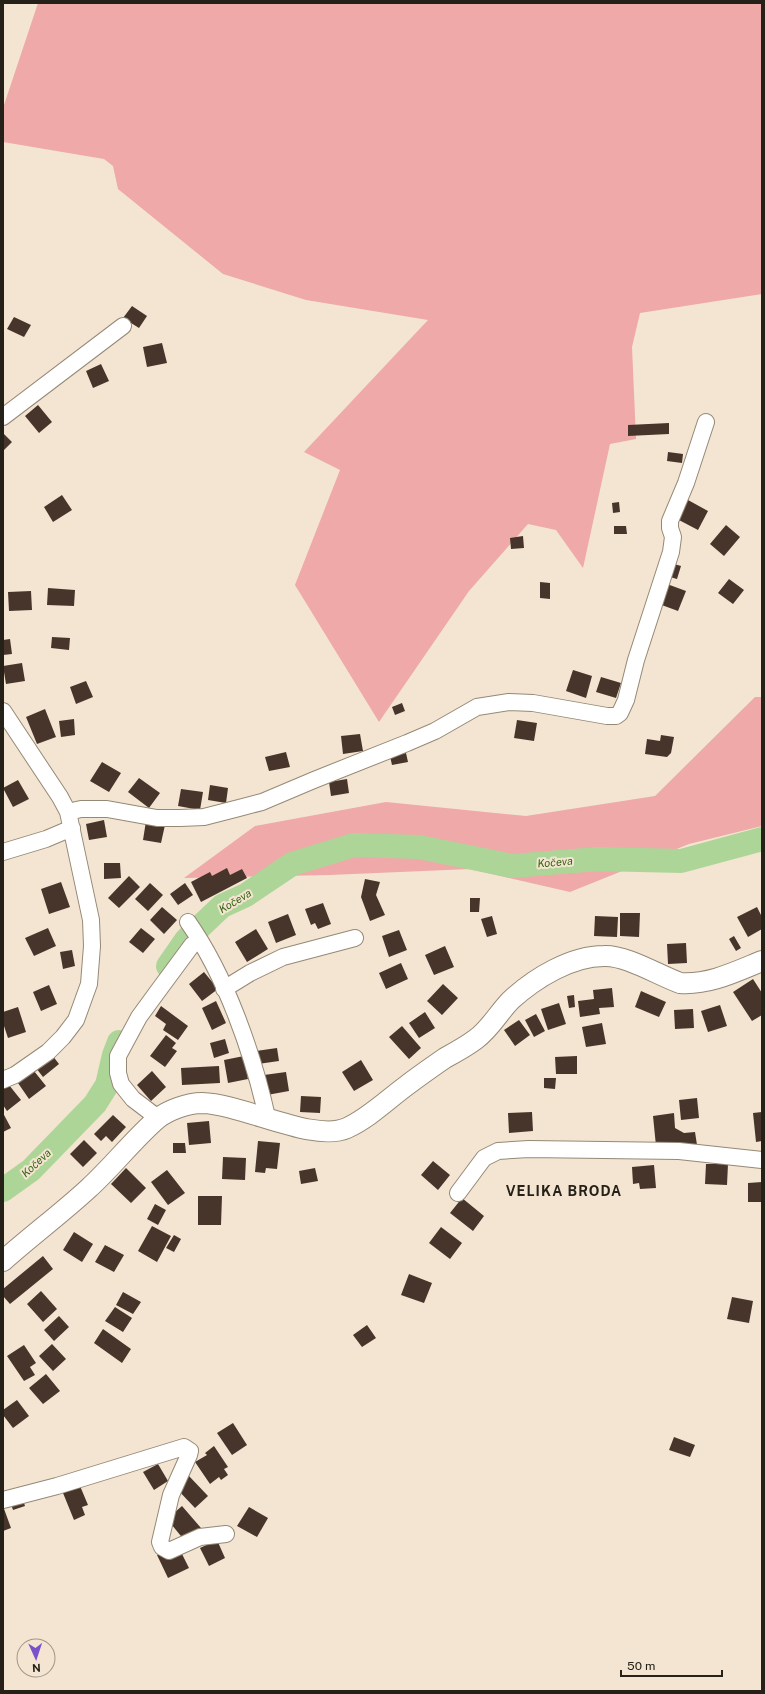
<svg xmlns="http://www.w3.org/2000/svg" width="765" height="1694" font-family="'Public Sans',sans-serif">
<style>
.green{fill:#eea9a8}
.lines{fill:none;stroke-linecap:round;stroke-linejoin:round}
.river{stroke:#aed598;stroke-width:24}
.building{fill:#47352c}
.minor-casing{stroke:#958976;stroke-width:18}
.major-casing{stroke:#958976;stroke-width:22}
.minor{stroke:#fff;stroke-width:16}
.major{stroke:#fff;stroke-width:20}
.labels{text-anchor:middle;dominant-baseline:central;stroke-width:4;stroke-linejoin:round;paint-order:stroke}
.water-label{font-size:11px;font-style:italic;fill:#35630f;stroke:#f3e5d1}
.district-label{font-size:14px;font-weight:bold;letter-spacing:1px;fill:#252119;stroke:#f3e5d1}
</style>
<rect width="100%" height="100%" fill="#f3e5d1"/>
<path class="green" d="M 38,3 L 762,3 L 762,294 L 640,313 L 632,347 L 636,439 L 610,444 L 583,568 L 556,530 L 528,524 L 469,591 L 379,722 L 295,585 L 340,470 L 304,452 L 428,320 L 306,300 L 223,274 L 118,189 L 113,166 L 104,159 L 3,142 L 3,108 Z
M 755,697 L 762,697 L 762,826 L 689,844 L 570,892 L 470,869 L 330,875 L 184,878 L 255,826 L 386,802 L 526,816 L 655,796 Z"/>
<g class="lines">
<path class="river" d="M 168,966 L 186,940 L 222,906 L 246,895 L 292,864 L 354,845 L 419,847 L 512,866 L 598,859 L 681,861 L 762,839
M 3,1190 L 31,1170 L 95,1104 L 107,1085 L 114,1055 L 119,1042"/>
</g>
<path class="building" d="M 132,306 L 147,316 L 139,328 L 123,318 Z
M 14,317 L 31,325 L 24,337 L 7,329 Z
M 162,343 L 167,363 L 147,367 L 143,347 Z
M 101,364 L 109,381 L 93,388 L 86,371 Z
M 38,405 L 52,422 L 39,433 L 25,416 Z
M 669,423 L 669,434 L 628,436 L 628,425 Z
M 3,433 L 12,442 L 3,451 Z
M 668,452 L 683,454 L 682,463 L 667,461 Z
M 62,495 L 72,510 L 53,522 L 44,507 Z
M 688,500 L 708,511 L 698,530 L 677,519 Z
M 619,502 L 620,512 L 613,513 L 612,503 Z
M 726,525 L 740,537 L 724,556 L 710,544 Z
M 614,526 L 626,526 L 627,534 L 614,534 Z
M 523,536 L 524,548 L 511,549 L 510,538 Z
M 674,564 L 681,566 L 677,579 L 670,577 Z
M 729,579 L 744,590 L 733,604 L 718,593 Z
M 540,582 L 550,583 L 550,599 L 540,598 Z
M 667,584 L 686,591 L 678,611 L 659,604 Z
M 48,588 L 75,590 L 74,606 L 47,605 Z
M 31,591 L 32,610 L 9,611 L 8,592 Z
M 52,637 L 70,638 L 69,650 L 51,648 Z
M 10,639 L 12,654 L 3,655 L 3,640 Z
M 22,663 L 25,681 L 6,684 L 3,666 Z
M 573,670 L 592,676 L 586,698 L 566,691 Z
M 601,677 L 621,683 L 616,698 L 596,692 Z
M 86,681 L 93,697 L 76,704 L 70,687 Z
M 402,703 L 405,711 L 395,715 L 392,707 Z
M 45,709 L 56,737 L 37,744 L 26,717 Z
M 74,719 L 75,735 L 61,737 L 59,721 Z
M 517,720 L 537,723 L 534,741 L 514,738 Z
M 360,734 L 363,751 L 343,754 L 341,736 Z
M 661,735 L 674,737 L 671,753 L 667,757 L 645,754 L 647,739 L 660,741 Z
M 286,752 L 290,767 L 269,771 L 265,757 Z
M 406,753 L 408,762 L 392,765 L 390,756 Z
M 102,762 L 121,773 L 109,792 L 90,781 Z
M 139,778 L 160,793 L 149,808 L 128,792 Z
M 347,779 L 349,793 L 331,796 L 329,782 Z
M 18,780 L 29,799 L 13,807 L 3,788 Z
M 210,785 L 228,788 L 226,803 L 208,800 Z
M 181,789 L 203,792 L 200,810 L 178,806 Z
M 104,820 L 107,837 L 89,840 L 86,824 Z
M 146,821 L 165,825 L 161,843 L 143,840 Z
M 104,863 L 120,863 L 121,878 L 104,879 Z
M 227,868 L 230,875 L 242,869 L 247,878 L 201,902 L 191,882 L 210,872 L 212,876 Z
M 129,876 L 140,887 L 119,908 L 108,898 Z
M 365,879 L 380,882 L 376,895 L 385,915 L 370,921 L 361,897 Z
M 61,882 L 70,907 L 49,914 L 41,889 Z
M 150,883 L 163,895 L 148,911 L 135,899 Z
M 185,883 L 193,895 L 178,905 L 170,894 Z
M 470,898 L 480,898 L 479,912 L 470,912 Z
M 323,903 L 331,924 L 318,929 L 315,923 L 311,925 L 305,909 Z
M 162,907 L 177,920 L 164,934 L 150,920 Z
M 757,907 L 762,917 L 762,929 L 748,937 L 737,917 Z
M 620,913 L 640,913 L 639,937 L 620,936 Z
M 288,914 L 296,935 L 276,943 L 268,922 Z
M 492,916 L 497,934 L 487,937 L 481,919 Z
M 595,916 L 618,917 L 617,937 L 594,936 Z
M 48,928 L 56,946 L 34,956 L 25,938 Z
M 141,928 L 155,939 L 143,953 L 129,942 Z
M 256,929 L 268,949 L 247,962 L 235,942 Z
M 399,930 L 407,950 L 389,957 L 382,936 Z
M 734,936 L 741,948 L 736,951 L 729,939 Z
M 686,943 L 687,963 L 668,964 L 667,944 Z
M 445,946 L 454,967 L 434,975 L 425,955 Z
M 72,950 L 75,966 L 63,969 L 60,952 Z
M 401,963 L 408,979 L 386,989 L 379,973 Z
M 204,972 L 218,989 L 202,1001 L 189,984 Z
M 753,979 L 762,993 L 762,1015 L 752,1021 L 733,992 Z
M 443,984 L 458,998 L 442,1015 L 427,1001 Z
M 49,985 L 57,1004 L 41,1011 L 33,992 Z
M 612,988 L 614,1007 L 599,1008 L 600,1014 L 580,1017 L 578,1001 L 594,999 L 593,990 Z
M 641,991 L 666,1002 L 659,1017 L 635,1007 Z
M 574,995 L 575,1007 L 569,1008 L 567,996 Z
M 216,1001 L 226,1023 L 212,1030 L 202,1008 Z
M 559,1003 L 566,1024 L 548,1030 L 541,1009 Z
M 720,1005 L 727,1026 L 708,1032 L 701,1011 Z
M 161,1006 L 188,1026 L 178,1040 L 163,1030 L 166,1024 L 155,1016 Z
M 18,1007 L 26,1032 L 8,1038 L 3,1023 L 3,1012 Z
M 693,1009 L 694,1028 L 675,1029 L 674,1010 Z
M 425,1012 L 435,1028 L 419,1038 L 409,1023 Z
M 536,1014 L 545,1031 L 534,1037 L 525,1020 Z
M 519,1020 L 530,1035 L 515,1046 L 504,1030 Z
M 602,1023 L 606,1044 L 586,1047 L 582,1027 Z
M 402,1026 L 421,1048 L 409,1059 L 389,1037 Z
M 166,1035 L 176,1043 L 172,1048 L 177,1051 L 165,1067 L 150,1056 Z
M 225,1039 L 229,1053 L 214,1058 L 210,1043 Z
M 277,1048 L 279,1061 L 258,1064 L 256,1051 Z
M 52,1055 L 59,1064 L 43,1077 L 36,1068 Z
M 244,1056 L 248,1079 L 228,1083 L 224,1060 Z
M 577,1056 L 577,1074 L 556,1074 L 555,1057 Z
M 361,1060 L 373,1080 L 354,1091 L 342,1072 Z
M 219,1066 L 220,1083 L 182,1085 L 181,1068 Z
M 34,1071 L 46,1086 L 29,1099 L 18,1083 Z
M 152,1071 L 166,1087 L 151,1101 L 137,1085 Z
M 286,1072 L 289,1091 L 267,1095 L 264,1075 Z
M 544,1078 L 556,1078 L 555,1089 L 544,1088 Z
M 9,1085 L 21,1100 L 7,1111 L 3,1105 L 3,1089 Z
M 301,1096 L 321,1097 L 320,1113 L 300,1112 Z
M 697,1098 L 699,1118 L 681,1120 L 679,1100 Z
M 532,1112 L 533,1131 L 509,1133 L 508,1113 Z
M 762,1112 L 762,1141 L 756,1142 L 753,1113 Z
M 3,1113 L 11,1128 L 3,1132 Z
M 674,1113 L 675,1128 L 684,1133 L 695,1132 L 697,1145 L 656,1146 L 653,1116 Z
M 113,1115 L 126,1127 L 112,1142 L 106,1136 L 101,1141 L 94,1134 Z
M 209,1121 L 211,1143 L 189,1145 L 187,1123 Z
M 84,1140 L 97,1153 L 83,1167 L 70,1154 Z
M 258,1141 L 280,1143 L 277,1169 L 266,1168 L 265,1173 L 255,1172 Z
M 173,1143 L 185,1143 L 186,1153 L 173,1153 Z
M 223,1157 L 246,1158 L 245,1180 L 222,1179 Z
M 433,1161 L 450,1175 L 438,1190 L 421,1175 Z
M 706,1164 L 728,1164 L 727,1185 L 705,1184 Z
M 654,1165 L 656,1188 L 640,1189 L 639,1183 L 633,1184 L 632,1167 Z
M 126,1168 L 146,1188 L 131,1203 L 111,1184 Z
M 315,1168 L 318,1181 L 301,1184 L 299,1171 Z
M 167,1170 L 185,1193 L 168,1205 L 151,1182 Z
M 762,1182 L 762,1202 L 748,1202 L 748,1183 Z
M 198,1196 L 222,1196 L 221,1225 L 198,1225 Z
M 462,1198 L 484,1216 L 473,1231 L 450,1213 Z
M 155,1204 L 166,1210 L 158,1225 L 147,1219 Z
M 152,1226 L 171,1236 L 157,1262 L 138,1251 Z
M 441,1227 L 462,1243 L 450,1259 L 429,1243 Z
M 74,1232 L 93,1244 L 82,1262 L 63,1250 Z
M 174,1235 L 181,1239 L 174,1252 L 166,1248 Z
M 105,1245 L 124,1255 L 114,1272 L 95,1262 Z
M 43,1256 L 53,1269 L 10,1304 L 3,1296 L 3,1289 Z
M 409,1274 L 432,1283 L 424,1303 L 401,1295 Z
M 41,1291 L 57,1309 L 43,1322 L 27,1304 Z
M 123,1292 L 141,1302 L 133,1314 L 116,1305 Z
M 732,1297 L 753,1301 L 749,1323 L 727,1319 Z
M 115,1307 L 132,1318 L 123,1332 L 105,1321 Z
M 59,1316 L 69,1327 L 54,1341 L 44,1330 Z
M 367,1325 L 376,1338 L 362,1347 L 353,1335 Z
M 103,1329 L 131,1349 L 122,1363 L 94,1343 Z
M 52,1344 L 66,1359 L 53,1371 L 39,1356 Z
M 24,1345 L 36,1363 L 30,1367 L 35,1375 L 24,1381 L 7,1356 Z
M 46,1374 L 60,1391 L 43,1404 L 29,1388 Z
M 17,1400 L 29,1416 L 13,1428 L 3,1415 L 3,1410 Z
M 233,1423 L 247,1445 L 232,1455 L 217,1433 Z
M 674,1437 L 695,1445 L 690,1457 L 669,1450 Z
M 214,1446 L 228,1467 L 224,1469 L 228,1475 L 221,1480 L 219,1477 L 210,1484 L 195,1462 L 207,1455 L 205,1453 Z
M 158,1464 L 168,1481 L 154,1490 L 143,1472 Z
M 189,1476 L 208,1496 L 195,1508 L 176,1488 Z
M 80,1486 L 88,1505 L 82,1507 L 85,1515 L 74,1520 L 63,1493 Z
M 22,1497 L 25,1506 L 13,1510 L 10,1501 Z
M 3,1506 L 11,1528 L 3,1531 Z
M 182,1506 L 201,1528 L 185,1541 L 167,1519 Z
M 249,1507 L 268,1518 L 257,1537 L 237,1526 Z
M 217,1540 L 225,1558 L 209,1566 L 200,1548 Z
M 165,1551 L 169,1560 L 182,1554 L 189,1568 L 168,1578 L 157,1555 Z"/>
<g class="lines">
<g class="minor-casing">
<path id="minor" d="M 3,417 L 123,326
M 3,711 L 60,797 L 68,812 L 91,920 L 92,946 L 89,984 L 76,1020 L 63,1037 L 48,1052 L 15,1075 L 3,1080
M 68,812 L 81,809 L 107,809 L 157,818 L 180,818 L 204,817 L 239,808 L 262,802 L 314,780 L 407,743 L 435,731 L 477,707 L 509,702 L 533,703 L 607,716 L 616,716 L 620,713 L 626,700 L 636,660 L 671,552 L 673,537 L 670,528 L 670,521 L 686,483 L 706,422
M 3,852 L 46,839 L 72,828
M 188,922 C 226,976 253,1054 267,1117
M 224,989 L 250,973 L 283,957 L 355,938
M 158,1118 L 133,1099 L 121,1084 L 118,1073 L 118,1056 L 139,1017 L 158,991 L 192,945 L 201,942
M 458,1193 L 484,1158 L 498,1151 L 529,1149 L 679,1151 L 762,1160
M 3,1500 L 57,1486 L 184,1447 L 190,1451 L 189,1455 L 171,1495 L 160,1542 L 162,1547 L 169,1551 L 200,1537 L 226,1534"/>
</g>
<g class="major-casing">
<path id="major" d="M 3,1261 C 31,1236 62,1213 89,1188 C 113,1166 133,1140 157,1119 C 168,1110 188,1103 202,1103 C 243,1104 313,1143 347,1128 C 369,1118 387,1100 406,1086 C 419,1076 432,1067 445,1058 C 456,1052 467,1046 476,1039 C 490,1029 499,1012 511,1000 C 535,978 571,956 604,956 C 626,955 658,975 680,983 C 709,985 735,972 762,961"/>
</g>
<use href="#minor" class="minor"/>
<use href="#major" class="major"/>
</g>
<g class="labels">
<g class="water-label">
<text transform="translate(555 862) rotate(-5)">Kočeva</text>
<text transform="translate(235 901) rotate(-31)">Kočeva</text>
<text transform="translate(36 1163) rotate(-43)">Kočeva</text>
</g>
<g class="district-label">
<text x="564" y="1191">VELIKA BRODA</text>
</g>
</g>
<rect width="765" height="1694" fill="none" stroke="#252119" stroke-width="8"/>
<g transform="translate(36 1658) rotate(177)"><circle r="19" fill="#f3e5d1" stroke="#a19787"/>
<path d="M0-3L7 15L0 10L-7 15Z" fill="#7952cb"/>
<text y="-6" font-size="11" font-weight="bold" text-anchor="middle" fill="#252119">N</text>
</g>
<path d="M621 1670v6h101v-6" fill="none" stroke="#252119" stroke-width="2"/>
<text x="627" y="1670" font-size="12" fill="#252119" stroke="#f3e5d1" stroke-width="3" paint-order="stroke">50 m</text>
</svg>
